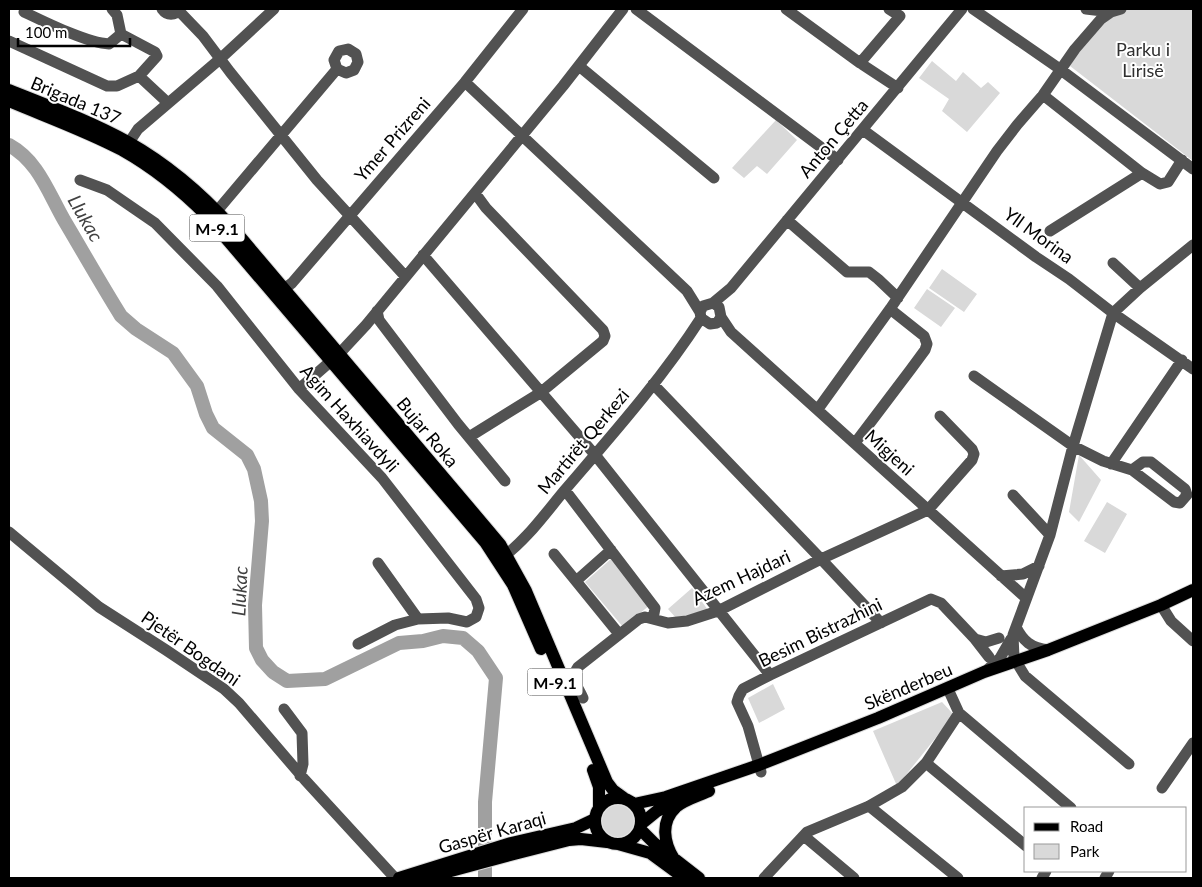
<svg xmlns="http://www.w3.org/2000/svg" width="1202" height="887" font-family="Lato,sans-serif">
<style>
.green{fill:#d9d9d9}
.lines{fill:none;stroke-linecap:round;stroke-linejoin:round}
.river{stroke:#a0a0a0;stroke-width:14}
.major-casing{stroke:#dbdbdb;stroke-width:14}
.minor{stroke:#525252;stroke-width:11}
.major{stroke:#000;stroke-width:12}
.labels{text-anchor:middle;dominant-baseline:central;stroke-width:4;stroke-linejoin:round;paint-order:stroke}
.shield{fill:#fff;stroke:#4c4c4c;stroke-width:1}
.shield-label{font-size:16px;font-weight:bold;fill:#000}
.park-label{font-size:18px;fill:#303030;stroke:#fff}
.street-label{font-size:18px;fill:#000;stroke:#fff}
.water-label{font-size:19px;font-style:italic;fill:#414141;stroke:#fff}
</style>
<rect width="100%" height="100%" fill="#fff"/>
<path class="green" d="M 1140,9 L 1193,9 L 1193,161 L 1070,66 L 1089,33 L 1123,10 Z
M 932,61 L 956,81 L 963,72 L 981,88 L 988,82 L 1000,93 L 967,132 L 942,111 L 949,99 L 919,78 Z
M 776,120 L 797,140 L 767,174 L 757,166 L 744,178 L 732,168 Z
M 942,269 L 977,294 L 964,312 L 929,288 Z
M 927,289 L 955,308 L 941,327 L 914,308 Z
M 1079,455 L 1101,480 L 1079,522 L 1069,512 Z
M 1107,502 L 1127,514 L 1105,553 L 1084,541 Z
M 612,558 L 650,605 L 623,627 L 585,582 Z
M 692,588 L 708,610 L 676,618 L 668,609 Z
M 773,684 L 785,709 L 759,723 L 748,698 Z
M 942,702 L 954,715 L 897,786 L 873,731 Z
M602 821a16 16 0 1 1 32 0a16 16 0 1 1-32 0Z"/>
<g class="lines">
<path class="river" d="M 9,145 C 38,161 48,192 64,220 C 83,252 101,284 121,316 L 136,329 L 173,353 L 197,386 L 206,414 L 213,428 L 247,455 L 254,469 L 261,501 L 262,521 L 255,605 L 256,648 L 262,660 L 273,672 L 287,681 L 325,679 L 399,643 L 423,641 L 443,636 L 463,638 L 478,651 L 496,678 L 485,802 L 485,878"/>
<g class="major-casing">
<path id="major" d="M 9,90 C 49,106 90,121 128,142 C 167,164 201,193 231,226 L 500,544 L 526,591 L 607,782 L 613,790 L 624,798
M 9,101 C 47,117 86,131 122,150 C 154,168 182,191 207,216 L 485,542 L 513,585 L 541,649
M 593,770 L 599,787 L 599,807
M595 821a23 23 0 1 1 46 0a23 23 0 1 1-46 0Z
M 634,804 L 666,797 L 759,765 L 878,718 L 984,672 L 1048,650 L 1161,605 L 1193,590
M 641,824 L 657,811 L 680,800
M 640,829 L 654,843 L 699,878
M 618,844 L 650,853 L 684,878
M 674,859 C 664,843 660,822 676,807 C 684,800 698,796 709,791
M 399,878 L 511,843 L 576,828 L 595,819
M 425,878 L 514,854 L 569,840 L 581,839 L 607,842"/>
</g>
<path class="minor" d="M 112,9 L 117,15 L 121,34 L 155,52 L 157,56 L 139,76
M 162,9 C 167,16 175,16 180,9
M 636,9 L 838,160
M 786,9 L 860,63 L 898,88
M 973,9 L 1057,67 L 1193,169
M 1086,9 L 1111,12 L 1121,9
M 179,11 L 203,36 L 230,72 L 317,180 L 405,276
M 24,12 C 45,22 87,43 109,44 L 121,34
M 9,41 L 107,86 L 117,86 L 139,76 L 168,103
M 860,63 L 900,16 L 889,9
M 579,66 L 714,178
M 465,82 L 668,273 L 687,291 L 700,312
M 1043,95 L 1142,173 L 1160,184 L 1168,182 L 1182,160
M 863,130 L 1036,257 L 1069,279 L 1113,313 L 1193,369
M 124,150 L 138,129 L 220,59 L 274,9
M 80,180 L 107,190 L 155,223 L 217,286 L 299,389 L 382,478 L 476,599 L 479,608 L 476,617 L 467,622 L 448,618 L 418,619 L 395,625 L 358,644
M 217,211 L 337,69 L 346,73 L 354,70 L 358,62 L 356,54 L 348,49 L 339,51 L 334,60 L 337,69
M 787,220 L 847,272 L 869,272 L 878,279 L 898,298
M 1050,231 L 1142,173
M 423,255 L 596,456 L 770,675
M 1113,263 L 1140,288
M 284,289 L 292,283 L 465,82 L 523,9
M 713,303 L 719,307 L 721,317 L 717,323 L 710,324 L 701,318 L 700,312 L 703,306 L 713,303 L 731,288 L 962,9
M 377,311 L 379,320 L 382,324 L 458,424 L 505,481
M 721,317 L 731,332 L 1026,598
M 974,376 L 1073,446 L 1103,461 L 1132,470 L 1174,502 L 1180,503 L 1187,495 L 1185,489 L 1151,462 L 1143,462 L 1132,470
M 653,384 L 821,559 L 881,623
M 299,389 L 339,354 L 366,325 L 563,86 L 623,9
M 818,409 L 890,309 L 997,151 L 1017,125 L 1043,95 L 1075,49 L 1101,19 L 1111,12
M 469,437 L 540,393 L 603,341 L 605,336 L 603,330 L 486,208 L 475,193
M 855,443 L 911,369 L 925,350 L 927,344 L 924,336 L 890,309
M 1111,464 L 1182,360
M 565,490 L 655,608 L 653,619
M 1013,495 L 1050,535
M 9,532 L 99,607 L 166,650 L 224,689 L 239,703 L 305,780 L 395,878
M 554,554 L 619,634
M 499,560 C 525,542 544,515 564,491 C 612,435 661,380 701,318
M 378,563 L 418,619
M 1001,576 L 1023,574 L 1039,566
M 576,581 L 611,550
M 1161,605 L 1171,621 L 1193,641
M 1016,627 C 1023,641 1031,648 1048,650
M 975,639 L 986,642 L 999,638
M 986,671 L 1000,658 L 1011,639
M 948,689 L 959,713 L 1071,808
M 583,698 C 578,687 570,678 578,667 L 639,619 L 645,617 L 668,623 L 687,621 L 718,611 L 821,559 L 928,510 L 972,460 L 974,454 L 972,449 L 940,416
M 284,709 L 302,733 L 303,764 L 300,776
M 926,763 L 1026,846
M 1129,764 L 1025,676 L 1014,658 L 1013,635 L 1050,535 L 1073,446 L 1113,313 L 1140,288 L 1193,245
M 761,772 L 748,726 L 737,702 L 739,696 L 743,689 L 770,675 L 931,599 L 941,603 L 975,639 L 989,657
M 1162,788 L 1193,743
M 869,806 L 958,878
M 804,836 L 854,878
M 764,878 L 807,832 L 869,806 L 902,787 L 926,763 L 959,713
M 1042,878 L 1046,871
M 1105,878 L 1109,871"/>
<use href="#major" class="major"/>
</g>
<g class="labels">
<g class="shield">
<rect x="189.5" y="214.5" width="55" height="27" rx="4"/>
<rect x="527.5" y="668.5" width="55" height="27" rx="4"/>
</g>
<g class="shield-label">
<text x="217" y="228">M-9.1</text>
<text x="555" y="682">M-9.1</text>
</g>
<g class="park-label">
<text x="1143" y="49">Parku i<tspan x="1143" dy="21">Lirisë</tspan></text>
</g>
<g class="street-label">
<text transform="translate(76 100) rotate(23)">Brigada 137</text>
<text transform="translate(833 138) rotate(-50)">Anton Çetta</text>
<text transform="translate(392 139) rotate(-49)">Ymer Prizreni</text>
<text transform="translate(1039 235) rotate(36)">Yll Morina</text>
<text transform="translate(350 418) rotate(48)">Agim Haxhiavdyli</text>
<text transform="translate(428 432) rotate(50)">Bujar Roka</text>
<text transform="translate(583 441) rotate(-50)">Martirët Qerkezi</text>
<text transform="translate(890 452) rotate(42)">Migjeni</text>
<text transform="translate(741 577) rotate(-25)">Azem Hajdari</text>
<text transform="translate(820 632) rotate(-26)">Besim Bistrazhini</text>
<text transform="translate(191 648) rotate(35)">Pjetër Bogdani</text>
<text transform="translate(908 686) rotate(-23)">Skënderbeu</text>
<text transform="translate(492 832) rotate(-16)">Gaspër Karaqi</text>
</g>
<g class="water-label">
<text transform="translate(86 218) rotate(60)">Llukac</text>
<text transform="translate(239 591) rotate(-87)">Llukac</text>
</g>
</g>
<rect width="1202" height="887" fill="none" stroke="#000000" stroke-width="20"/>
<rect x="1024" y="807" width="162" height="65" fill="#ffffff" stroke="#999999"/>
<rect x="1034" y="823" width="25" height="8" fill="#000000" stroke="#999999"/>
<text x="1070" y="832" font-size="15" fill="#000000">Road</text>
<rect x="1034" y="844" width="25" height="15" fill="#d9d9d9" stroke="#999999"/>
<text x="1070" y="857" font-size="15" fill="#000000">Park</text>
<path d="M18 38v8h112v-8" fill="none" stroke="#000000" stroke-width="2.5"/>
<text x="25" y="38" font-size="15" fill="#000000" stroke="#ffffff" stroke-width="4" paint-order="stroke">100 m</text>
</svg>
